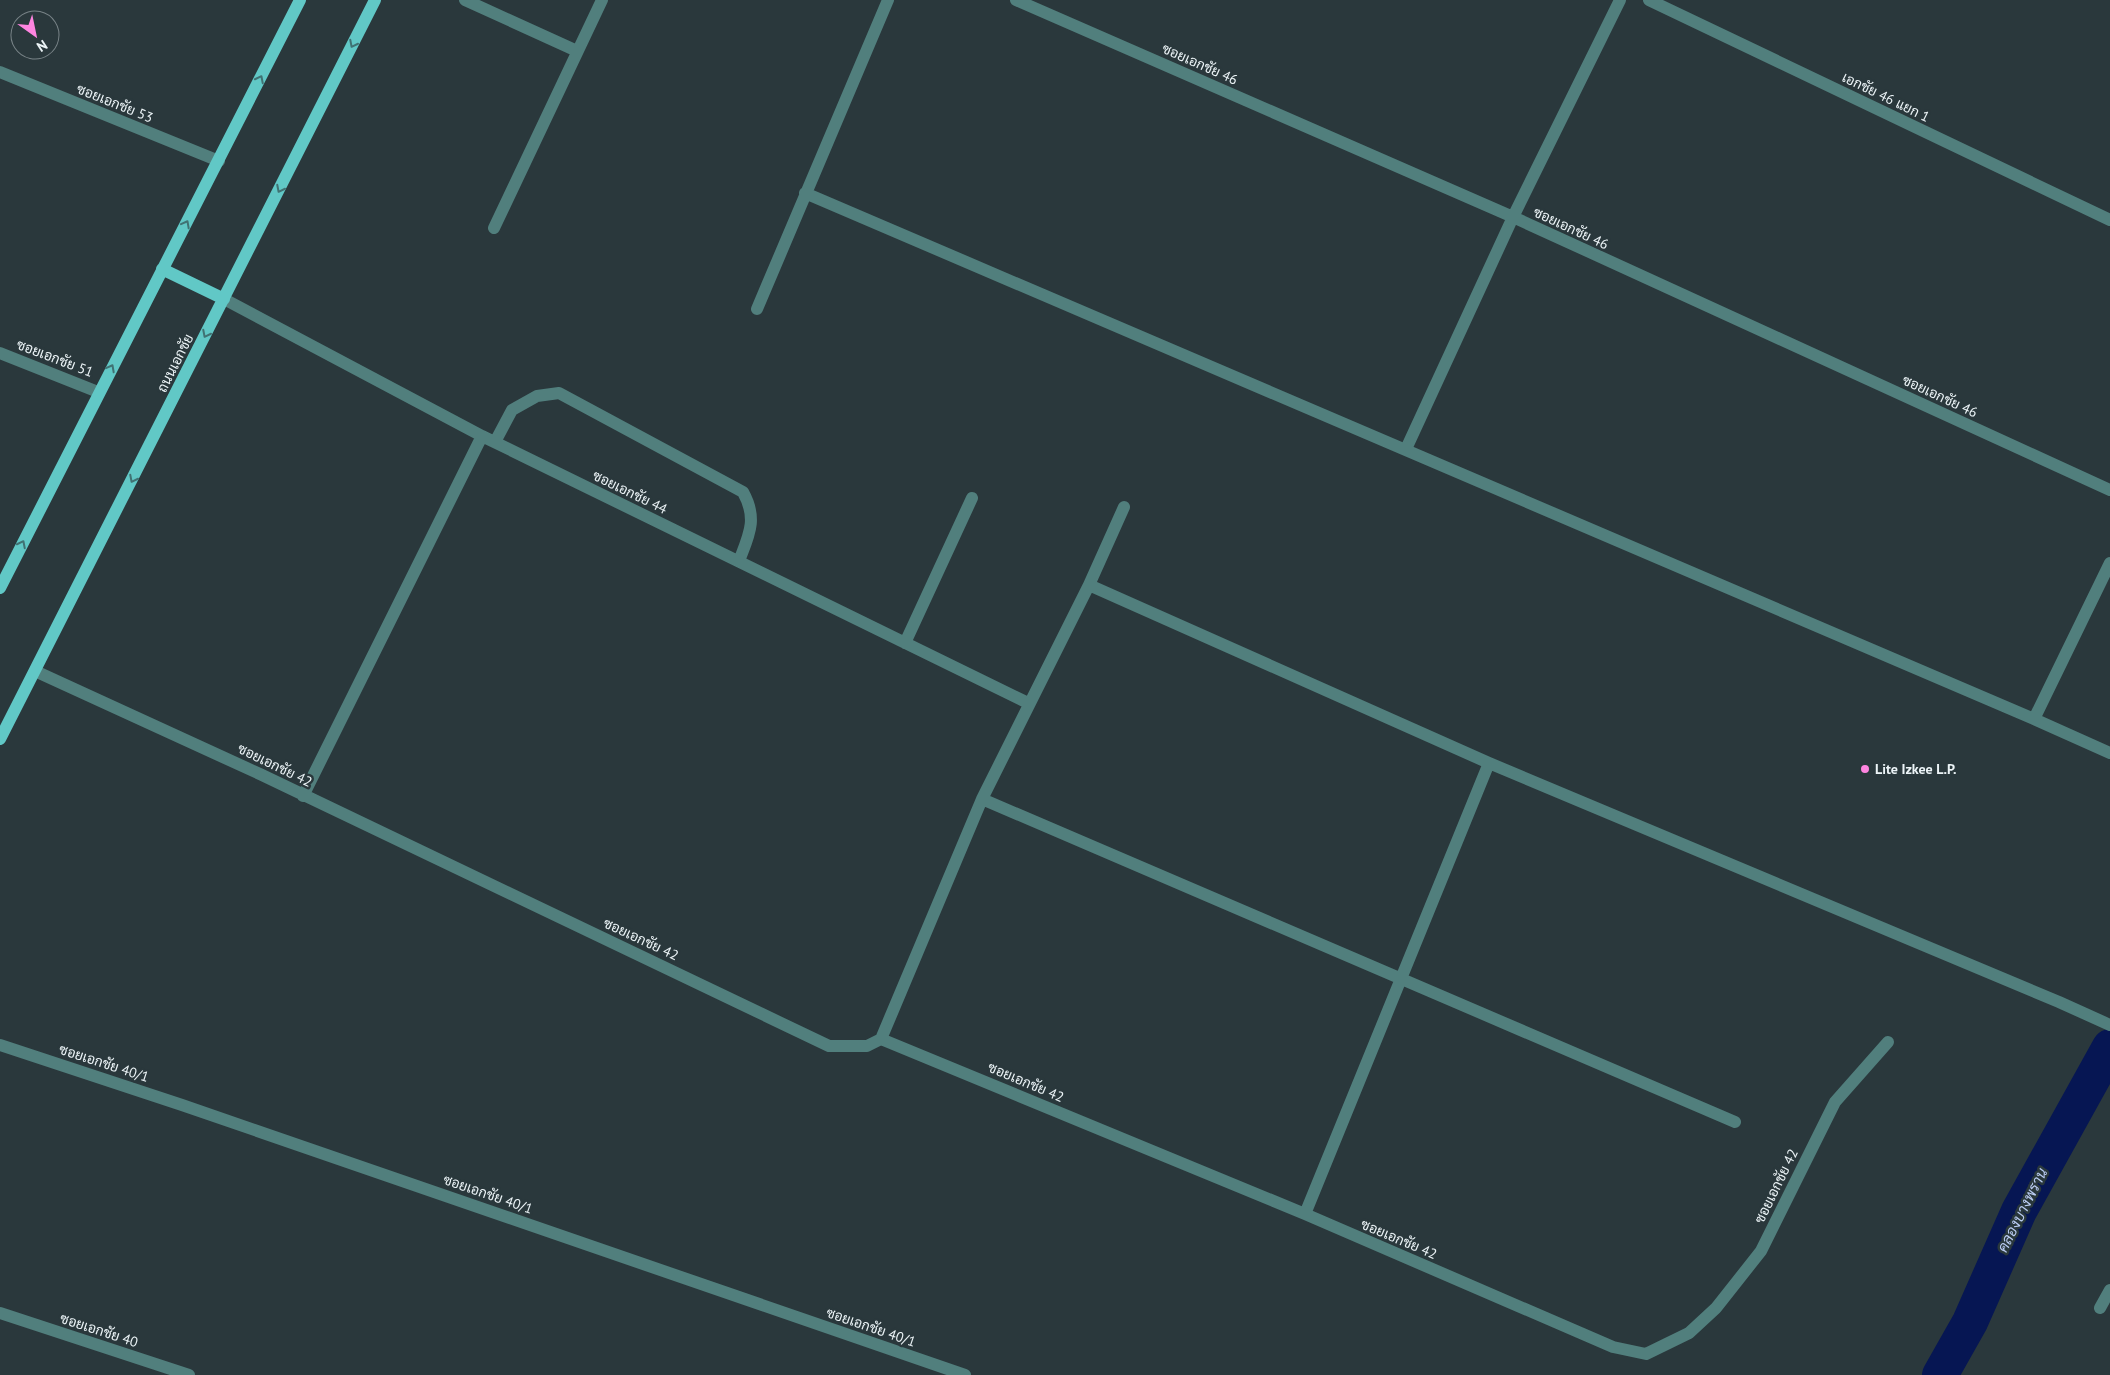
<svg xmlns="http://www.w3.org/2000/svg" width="2110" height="1375" font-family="'PT Sans',Sarabun,sans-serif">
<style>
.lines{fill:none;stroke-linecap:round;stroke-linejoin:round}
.canal{stroke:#061653;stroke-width:36}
.minor{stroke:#517f7d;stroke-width:12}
.major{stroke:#61c8c6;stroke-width:12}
.oneway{stroke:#407273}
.poi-dot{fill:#fe85e0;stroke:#2a383c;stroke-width:2}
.labels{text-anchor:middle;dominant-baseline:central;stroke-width:5;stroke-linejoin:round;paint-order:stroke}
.street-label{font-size:14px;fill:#ecf4f7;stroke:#2a383c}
.poi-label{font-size:14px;font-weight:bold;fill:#ecf4f7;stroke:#2a383c;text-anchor:start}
.water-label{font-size:15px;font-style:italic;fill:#baccf2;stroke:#2a383c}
</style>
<rect width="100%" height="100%" fill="#2a383c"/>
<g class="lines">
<path class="canal" d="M 1940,1375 L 1970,1322 L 2019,1211 L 2110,1047"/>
<path class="minor" d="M 465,0 L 577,51
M 1016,0 L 1513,217 L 2110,490
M 1649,0 L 2110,220
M 0,72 L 219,161
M 805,193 L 2034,719 L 2110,753
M 494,228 L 602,0
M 224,299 L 482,436 L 1028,703
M 757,309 L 888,0
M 0,353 L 98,392
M 495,442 L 512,410 L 537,396 L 559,393 L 743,492 C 758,519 749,535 739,561
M 1406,449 L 1513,217 L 1620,0
M 1089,585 L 1489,763 L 2059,1002 L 2110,1025
M 905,643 L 972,498
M 35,671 L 262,775 L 829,1046 L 867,1046 L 881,1039 L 1305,1214 L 1613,1347 L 1646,1354 L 1689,1333 L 1716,1308 L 1761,1251 L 1835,1102 L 1888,1042
M 2034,719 L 2110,563
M 303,796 L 482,436
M 982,799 L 1735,1122
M 881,1039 L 982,799 L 1089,585 L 1124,507
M 0,1045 L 182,1105 L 965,1375
M 1305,1214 L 1489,763
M 2100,1308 L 2110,1290
M 0,1313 L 189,1375"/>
<path class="major" d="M 162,269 L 224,299
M 0,588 L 300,0
M 0,739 L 375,0"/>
</g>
<defs><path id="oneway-chevron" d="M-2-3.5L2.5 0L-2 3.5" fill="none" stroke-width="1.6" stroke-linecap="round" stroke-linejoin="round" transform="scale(1.25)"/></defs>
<g class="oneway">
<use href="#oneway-chevron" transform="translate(353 44) rotate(117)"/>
<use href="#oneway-chevron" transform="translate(260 79) rotate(-63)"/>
<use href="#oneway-chevron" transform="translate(280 189) rotate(117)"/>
<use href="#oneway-chevron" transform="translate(186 224) rotate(-62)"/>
<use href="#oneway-chevron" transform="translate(206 334) rotate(117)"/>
<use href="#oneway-chevron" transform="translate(111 368) rotate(-62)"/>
<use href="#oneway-chevron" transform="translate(133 479) rotate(117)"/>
<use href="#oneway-chevron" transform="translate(22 544) rotate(-63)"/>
</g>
<circle class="poi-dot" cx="1865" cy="769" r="5"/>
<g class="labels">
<g class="street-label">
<text transform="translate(1200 64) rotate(24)">ซอยเอกชัย 46</text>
<text transform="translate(1886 97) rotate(26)">เอกชัย 46 แยก 1</text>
<text transform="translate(115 103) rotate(22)">ซอยเอกชัย 53</text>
<text transform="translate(1571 228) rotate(25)">ซอยเอกชัย 46</text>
<text transform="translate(55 358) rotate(21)">ซอยเอกชัย 51</text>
<text transform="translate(175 363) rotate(-63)">ถนนเอกชัย</text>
<text transform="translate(1940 396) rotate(25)">ซอยเอกชัย 46</text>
<text transform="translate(630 492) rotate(26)">ซอยเอกชัย 44</text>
<text transform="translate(275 765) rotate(26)">ซอยเอกชัย 42</text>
<text transform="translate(641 939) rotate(25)">ซอยเอกชัย 42</text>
<text transform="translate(104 1063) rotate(18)">ซอยเอกชัย 40/1</text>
<text transform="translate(1026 1082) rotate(23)">ซอยเอกชัย 42</text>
<text transform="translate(1776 1186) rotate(-64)">ซอยเอกชัย 42</text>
<text transform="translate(488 1194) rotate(19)">ซอยเอกชัย 40/1</text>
<text transform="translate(1399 1239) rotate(23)">ซอยเอกชัย 42</text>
<text transform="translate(871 1327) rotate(19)">ซอยเอกชัย 40/1</text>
<text transform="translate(99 1330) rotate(18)">ซอยเอกชัย 40</text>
</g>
<g class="poi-label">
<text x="1875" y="769">Lite Izkee L.P.</text>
</g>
<g class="water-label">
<text transform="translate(2022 1210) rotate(-63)">คลองบางพราน</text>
</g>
</g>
<g transform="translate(35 35) rotate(147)"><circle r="24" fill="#2a383c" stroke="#788387"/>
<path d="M0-4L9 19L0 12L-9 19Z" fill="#fe85e0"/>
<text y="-8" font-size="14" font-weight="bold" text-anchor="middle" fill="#ecf4f7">N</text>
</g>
</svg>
